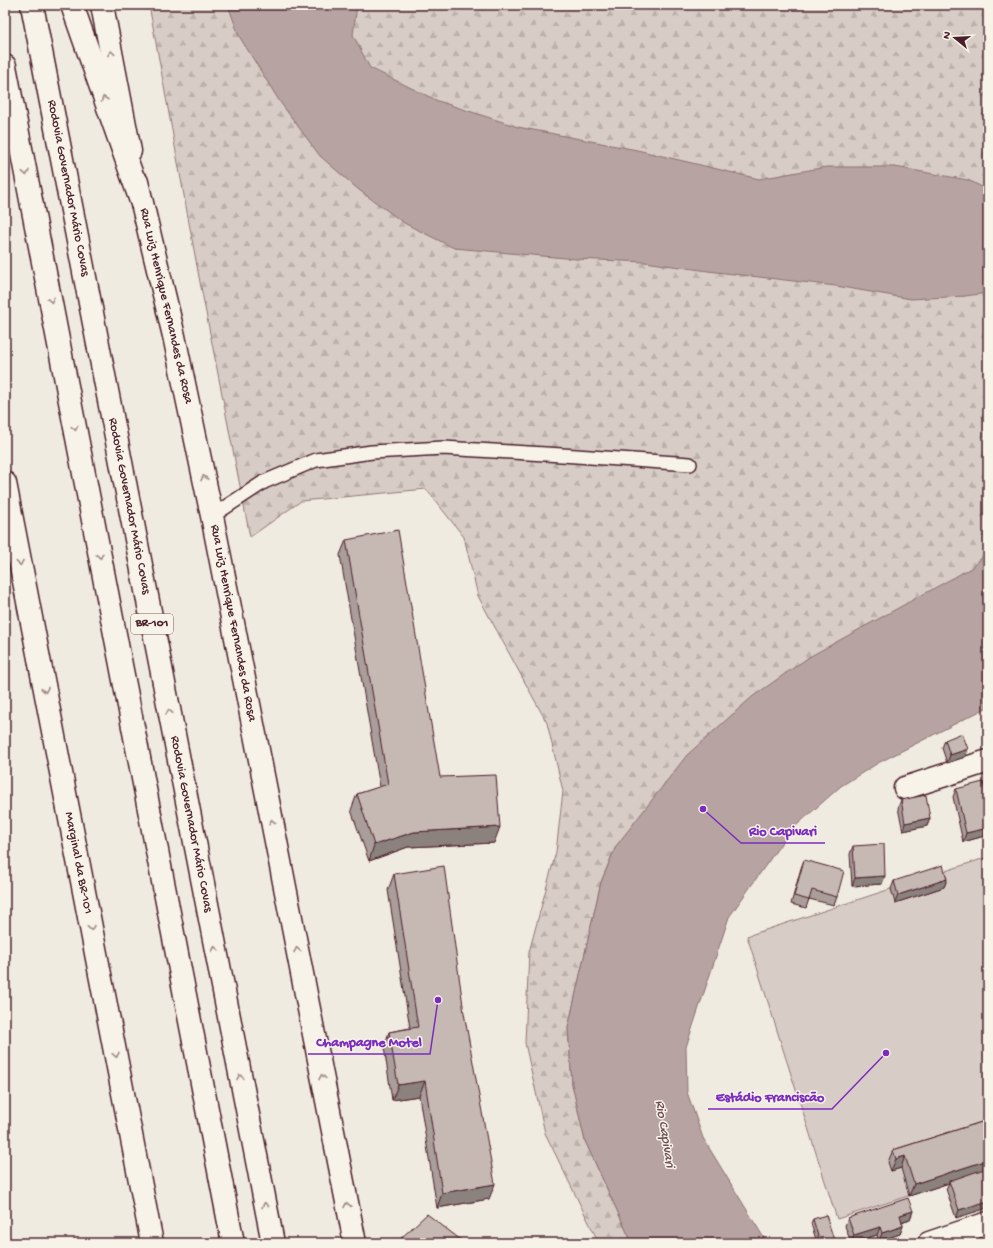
<svg xmlns="http://www.w3.org/2000/svg" width="993" height="1248" font-family="'Gochi Hand',sans-serif">
<style>
.grass{fill:#d8cdc6;stroke:#917678}
.forest{fill:url(#forest-firs);stroke:#917678}
.water{fill:#b7a4a2;stroke:#8b6f72}
.lines{fill:none;stroke-linecap:round;stroke-linejoin:round}
.service-casing{stroke:#4a1f2b;stroke-width:16}
.minor-casing{stroke:#4a1f2b;stroke-width:25}
.secondary-casing{stroke:#4a1f2b;stroke-width:25}
.motorway-casing{stroke:#4a1f2b;stroke-width:25}
.service{stroke:#f7f3e8;stroke-width:13}
.minor{stroke:#f7f3e8;stroke-width:22}
.secondary{stroke:#f7f3e8;stroke-width:22}
.motorway{stroke:#f7f3e8;stroke-width:22}
.wall{fill:#aa9e9a;stroke:#4a1f2b}
.shaded-wall{fill:#8b817d;stroke:#4a1f2b}
.building{fill:#c6b8b3;stroke:#4a1f2b}
.oneway{stroke:#a0898a}
.labels{text-anchor:middle;dominant-baseline:central;stroke-width:3;stroke-linejoin:round;paint-order:stroke}
.shield{fill:#f7f3e8;stroke:#7e5f64;stroke-width:1}
.shield-label{font-size:12px;font-weight:bold;fill:#4a1f2b}
.street-label{font-size:13px;fill:#4a1f2b;stroke:#f7f3e8}
.water-label{font-size:14px;font-style:italic;fill:#704e55;stroke:#f7f3e8}
.leader{fill:none;stroke:#7b2cbf;stroke-width:1.5}
.callout-dot{fill:#7b2cbf;stroke:#f7f3e8;stroke-width:1.5}
.callout-label{font-size:14px;text-anchor:middle;font-weight:bold;fill:#7b2cbf;stroke:#f7f3e8;stroke-width:3;stroke-linejoin:round;paint-order:stroke}
</style>
<defs>
<pattern id="forest-firs" width="22" height="20" patternUnits="userSpaceOnUse"><rect width="22" height="20" fill="#d8cdc6"/><path d="M5 1l3.5 6h-7zM16 11l3.5 6h-7z" fill="#bbb0aa"/></pattern>
</defs>
<rect width="100%" height="100%" fill="#f0ebe0"/>
<filter id="ink" filterUnits="userSpaceOnUse"><feTurbulence type="fractalNoise" baseFrequency=".025" numOctaves="2"/><feDisplacementMap in="SourceGraphic" scale="8" xChannelSelector="R" yChannelSelector="G"/><feConvolveMatrix kernelMatrix="1 2 1 2 8 2 1 2 1" color-interpolation-filters="sRGB"/></filter>
<g filter="url(#ink)">
<path class="grass" d="M 988,857 L 988,1170 L 837,1219 L 747,936 Z"/>
<path class="forest" d="M 149,5 L 988,5 L 988,552 L 971,568 L 616,846 L 601,882 L 568,1028 L 572,1084 L 585,1141 L 632,1243 L 599,1243 L 545,1133 L 525,1043 L 529,952 L 556,852 L 563,791 L 547,723 L 478,596 L 464,537 L 426,489 L 301,501 L 250,537 L 199,277 Z"/>
<path class="water" d="M 228,5 L 357,5 L 353,35 L 370,68 L 438,101 L 518,127 L 637,150 L 759,179 L 826,167 L 895,167 L 968,180 L 988,190 L 988,293 L 965,296 L 911,299 L 836,286 L 708,271 L 645,262 L 576,259 L 454,248 L 404,223 L 359,190 L 320,156 L 280,102 L 239,36 Z
M 988,552 L 988,707 L 878,763 L 841,786 L 790,831 L 729,917 L 686,1047 L 687,1092 L 703,1138 L 767,1243 L 632,1243 L 585,1141 L 572,1084 L 568,1028 L 601,882 L 616,846 L 687,755 L 752,697 L 809,657 L 971,568 Z"/>
<g class="lines">
<g class="service-casing">
<path id="service" d="M 212,516 L 264,482 L 316,460 L 372,452 L 443,448 L 562,455 L 690,464"/>
</g>
<g class="minor-casing">
<path id="minor" d="M 905,788 L 988,761
M 929,1243 L 988,1223"/>
</g>
<g class="secondary-casing">
<path id="secondary" d="M 102,5 L 130,151
M 137,182 L 174,336 L 212,516 L 355,1243
M 5,483 L 152,1243"/>
</g>
<g class="motorway-casing">
<path id="motorway" d="M 32,5 L 273,1243
M 72,5 L 141,201
M 5,66 L 233,1243"/>
</g>
<use href="#service" class="service"/>
<use href="#minor" class="minor"/>
<use href="#secondary" class="secondary"/>
<use href="#motorway" class="motorway"/>
</g>
<path class="wall" d="M 346,540 L 440,777 L 494,843 L 408,847 L 369,861 L 351,810 L 357,794 L 380,787 L 340,555 Z
M 945,740 L 968,749 L 965,757 L 947,763 L 942,748 Z
M 956,789 L 988,802 L 988,835 L 963,842 L 953,797 Z
M 901,800 L 930,818 L 927,826 L 903,831 L 898,808 Z
M 853,846 L 882,884 L 852,886 L 850,854 Z
M 804,860 L 837,897 L 834,905 L 809,899 L 806,908 L 791,904 L 801,868 Z
M 394,874 L 489,1199 L 437,1208 L 419,1096 L 392,1100 L 384,1047 L 389,1032 L 410,1028 L 388,890 Z
M 947,879 L 944,887 L 895,903 L 891,889 L 894,881 Z
M 988,1120 L 988,1170 L 956,1218 L 946,1189 L 949,1183 L 909,1196 L 901,1168 L 891,1171 L 888,1162 L 893,1150 Z
M 913,1211 L 910,1219 L 902,1222 L 903,1226 L 900,1234 L 879,1241 L 877,1235 L 853,1243 L 851,1243 L 845,1226 L 848,1218 Z
M 813,1219 L 835,1243 L 817,1243 L 811,1223 Z
M 400,1239 L 465,1243 L 399,1243 Z"/>
<path class="shaded-wall" d="M 968,749 L 965,757 L 947,763 L 950,755 Z
M 930,818 L 927,826 L 903,831 L 905,823 Z
M 500,827 L 494,843 L 408,847 L 369,861 L 374,845 L 414,832 Z
M 988,828 L 988,835 L 963,842 L 966,833 Z
M 885,876 L 882,884 L 852,886 L 855,878 Z
M 947,879 L 944,887 L 895,903 L 898,895 Z
M 425,1081 L 419,1096 L 392,1100 L 398,1085 Z
M 905,1156 L 901,1168 L 891,1171 L 896,1159 Z
M 988,1160 L 988,1170 L 950,1182 L 949,1181 L 949,1183 L 909,1196 L 914,1184 Z
M 495,1184 L 489,1199 L 437,1208 L 442,1193 Z
M 988,1201 L 988,1208 L 956,1218 L 959,1210 Z
M 913,1211 L 910,1219 L 897,1223 L 900,1215 Z
M 903,1226 L 900,1234 L 879,1241 L 882,1233 Z
M 880,1227 L 877,1235 L 851,1243 L 854,1235 Z"/>
<path class="building" d="M 398,530 L 440,777 L 496,775 L 500,827 L 414,832 L 374,845 L 357,794 L 388,784 L 346,540 Z
M 962,733 L 968,749 L 950,755 L 945,740 Z
M 983,782 L 988,802 L 988,828 L 966,833 L 956,789 Z
M 926,795 L 930,818 L 905,823 L 901,800 Z
M 884,844 L 885,876 L 855,878 L 853,846 Z
M 804,860 L 844,871 L 837,897 L 812,890 L 809,900 L 794,896 Z
M 943,865 L 947,879 L 898,895 L 894,881 Z
M 444,866 L 464,1013 L 495,1184 L 442,1193 L 425,1081 L 398,1085 L 389,1032 L 418,1027 L 394,874 Z
M 988,1120 L 988,1160 L 914,1184 L 905,1156 L 896,1159 L 893,1150 Z
M 987,1168 L 988,1171 L 988,1201 L 959,1210 L 949,1181 Z
M 908,1198 L 913,1211 L 900,1215 L 903,1226 L 882,1233 L 880,1227 L 854,1235 L 848,1218 Z
M 427,1214 L 465,1243 L 404,1243 L 400,1239 Z
M 826,1215 L 835,1243 L 820,1243 L 813,1219 Z"/>
<defs><path id="oneway-chevron" d="M-2-3.5L2.5 0L-2 3.5" fill="none" stroke-width="1.6" stroke-linecap="round" stroke-linejoin="round"/></defs>
<g class="oneway">
<use href="#oneway-chevron" transform="translate(111 53) rotate(-101)"/>
<use href="#oneway-chevron" transform="translate(104 99) rotate(-109)"/>
<use href="#oneway-chevron" transform="translate(26 173) rotate(79)"/>
<use href="#oneway-chevron" transform="translate(51 300) rotate(79)"/>
<use href="#oneway-chevron" transform="translate(75 428) rotate(79)"/>
<use href="#oneway-chevron" transform="translate(204 478) rotate(-102)"/>
<use href="#oneway-chevron" transform="translate(100 556) rotate(79)"/>
<use href="#oneway-chevron" transform="translate(20 563) rotate(79)"/>
<use href="#oneway-chevron" transform="translate(45 690) rotate(79)"/>
<use href="#oneway-chevron" transform="translate(169 712) rotate(-101)"/>
<use href="#oneway-chevron" transform="translate(272 822) rotate(-101)"/>
<use href="#oneway-chevron" transform="translate(91 928) rotate(79)"/>
<use href="#oneway-chevron" transform="translate(215 949) rotate(-101)"/>
<use href="#oneway-chevron" transform="translate(297 950) rotate(-101)"/>
<use href="#oneway-chevron" transform="translate(116 1055) rotate(79)"/>
<use href="#oneway-chevron" transform="translate(240 1077) rotate(-101)"/>
<use href="#oneway-chevron" transform="translate(322 1077) rotate(-101)"/>
<use href="#oneway-chevron" transform="translate(265 1205) rotate(-101)"/>
<use href="#oneway-chevron" transform="translate(347 1205) rotate(-101)"/>
</g>
</g>
<g class="labels">
<rect class="shield" x="131" y="614" width="42" height="20" rx="3"/>
<g class="shield-label">
<text x="152" y="624">BR-101</text>
</g>
<g class="street-label">
<text transform="translate(68 188) rotate(79)">Rodovia Governador Mário Covas</text>
<text transform="translate(166 306) rotate(77)">Rua Luiz Henrique Fernandes da Rosa</text>
<text transform="translate(129 506) rotate(79)">Rodovia Governador Mário Covas</text>
<text transform="translate(233 623) rotate(79)">Rua Luiz Henrique Fernandes da Rosa</text>
<text transform="translate(191 824) rotate(79)">Rodovia Governador Mário Covas</text>
<text transform="translate(78 863) rotate(79)">Marginal da BR-101</text>
</g>
<g class="water-label">
<text transform="translate(664 1134) rotate(81)">Rio Capivari</text>
</g>
</g>
<path class="leader" d="M703 809L741 843H825M438 1000L430 1054H308M886 1053L832 1109H708"/>
<g class="callout-dot">
<circle cx="703" cy="809" r="4"/>
<circle cx="438" cy="1000" r="4"/>
<circle cx="886" cy="1053" r="4"/>
</g>
<g class="callout-label">
<text x="783" y="835">Rio Capivari</text>
<text x="369" y="1046">Champagne Motel</text>
<text x="770" y="1101">Estádio Franciscão</text>
</g>
<rect width="993" height="1248" fill="none" stroke="#f7f3e8" stroke-width="20"/>
<rect x="10" y="10" width="973" height="1228" fill="none" stroke="#4a1f2b" stroke-width="1.5" filter="url(#ink)"/>
<g transform="translate(955 38) rotate(288)" stroke="#f7f3e8" stroke-width="3" paint-order="stroke">
<path d="M0-3L7 15L0 10L-7 15Z" fill="#4a1f2b"/>
<text y="-6" font-size="11" font-weight="bold" text-anchor="middle" fill="#4a1f2b">N</text>
</g>
</svg>
